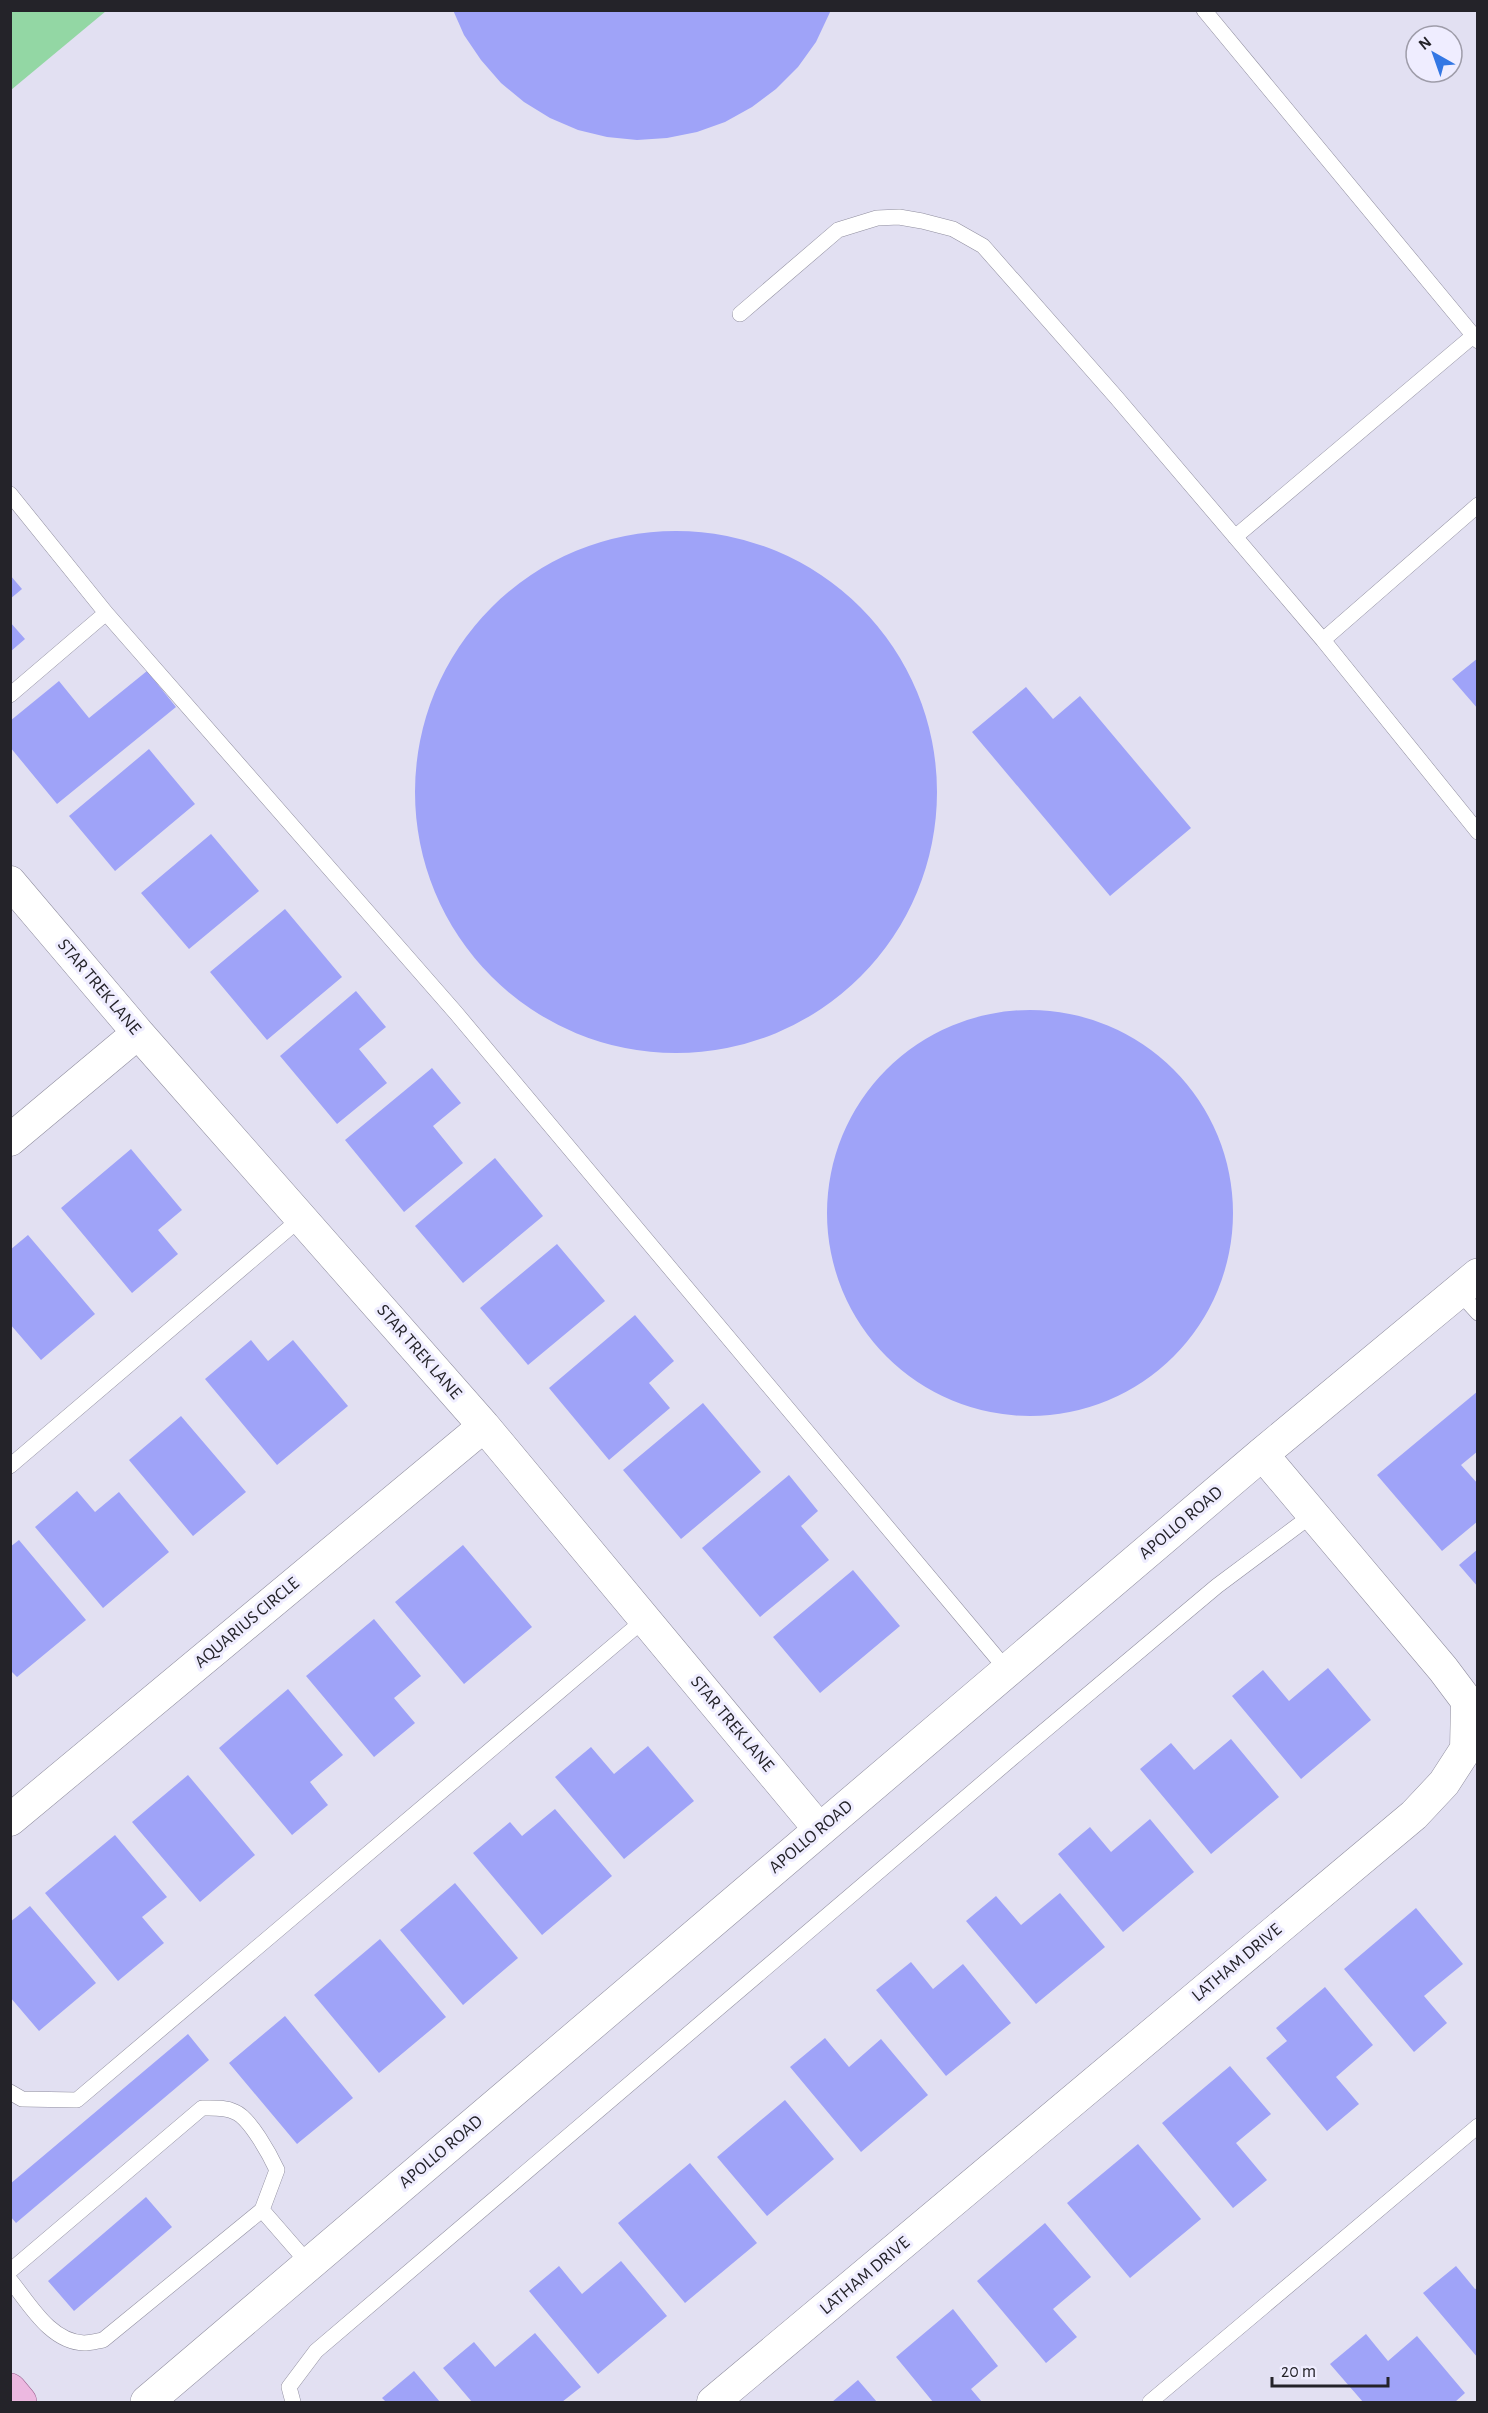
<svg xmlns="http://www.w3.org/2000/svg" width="1488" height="2413" font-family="'Alegreya Sans',sans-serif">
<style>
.green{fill:#93d7a4}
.building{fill:#9fa3f8}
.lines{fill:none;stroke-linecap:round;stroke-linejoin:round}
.service-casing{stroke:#908e9f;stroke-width:16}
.minor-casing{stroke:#908e9f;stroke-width:33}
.tertiary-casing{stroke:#908e9f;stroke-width:34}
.primary-casing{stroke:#9e6593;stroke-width:34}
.service{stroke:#fff;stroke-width:15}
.minor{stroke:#fff;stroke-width:32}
.tertiary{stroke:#fff;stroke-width:33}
.primary{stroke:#ecb8e0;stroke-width:33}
.labels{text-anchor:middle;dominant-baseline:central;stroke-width:6;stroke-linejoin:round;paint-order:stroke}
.street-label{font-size:18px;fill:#242329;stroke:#efedff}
</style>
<rect width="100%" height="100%" fill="#e2e0f2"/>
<path class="green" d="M 11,10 L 106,10 L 106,11 L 11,90 Z"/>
<path class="building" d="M 453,10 L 831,10 L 816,42 L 798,67 L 776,89 L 752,107 L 725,122 L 697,132 L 667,138 L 637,140 L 607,137 L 578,130 L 550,118 L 524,102 L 501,83 L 481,60 L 464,35 Z
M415 792a261 261 0 1 1 522 0a261 261 0 1 1-522 0Z
M 10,575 L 22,589 L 10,599 Z
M 10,622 L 25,639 L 10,652 Z
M 1478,658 L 1478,709 L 1452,679 Z
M 147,671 L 176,707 L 57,804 L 10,747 L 10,721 L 59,681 L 89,718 Z
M 1026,687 L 1053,719 L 1080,696 L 1191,828 L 1110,896 L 972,732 Z
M 149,749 L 195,804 L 115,871 L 69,816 Z
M 211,834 L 259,891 L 189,949 L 141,893 Z
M 285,909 L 342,977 L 267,1040 L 210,972 Z
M 356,991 L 386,1027 L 359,1049 L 387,1083 L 337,1124 L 280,1056 Z
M827 1213a203 203 0 1 1 406 0a203 203 0 1 1-406 0Z
M 432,1068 L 461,1103 L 433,1126 L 463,1163 L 404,1212 L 345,1140 Z
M 131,1149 L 182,1210 L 158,1230 L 178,1254 L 132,1293 L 61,1208 Z
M 495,1158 L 543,1216 L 463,1283 L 415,1226 Z
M 28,1235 L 95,1314 L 41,1360 L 10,1324 L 10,1250 Z
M 557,1244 L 605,1301 L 528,1365 L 480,1308 Z
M 635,1315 L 674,1361 L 649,1383 L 670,1408 L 609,1460 L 549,1388 Z
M 251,1340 L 268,1361 L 293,1340 L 348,1406 L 277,1465 L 205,1379 Z
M 1478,1391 L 1478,1451 L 1461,1465 L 1478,1484 L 1478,1521 L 1442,1551 L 1377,1475 Z
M 703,1403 L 761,1472 L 681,1539 L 623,1470 Z
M 181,1416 L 246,1492 L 193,1536 L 129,1460 Z
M 789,1475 L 818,1511 L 801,1526 L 829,1560 L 760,1617 L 702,1548 Z
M 77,1491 L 95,1512 L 119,1492 L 169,1552 L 103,1608 L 35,1527 Z
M 19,1540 L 86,1620 L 17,1677 L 10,1670 L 10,1547 Z
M 463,1545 L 532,1627 L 464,1684 L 395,1602 Z
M 1478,1549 L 1478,1587 L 1459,1565 Z
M 853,1570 L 900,1626 L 820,1693 L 773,1637 Z
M 374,1619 L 421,1676 L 394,1698 L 415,1723 L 374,1757 L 306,1676 Z
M 1328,1668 L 1371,1720 L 1301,1779 L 1232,1696 L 1263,1670 L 1289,1701 Z
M 288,1689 L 343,1755 L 310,1782 L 328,1805 L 292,1835 L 219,1748 Z
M 1231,1739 L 1279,1797 L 1211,1854 L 1140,1769 L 1171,1743 L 1194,1770 Z
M 648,1746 L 694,1801 L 624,1859 L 555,1777 L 591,1747 L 614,1774 Z
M 188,1775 L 255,1855 L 200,1902 L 132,1822 Z
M 555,1809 L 612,1876 L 542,1935 L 473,1853 L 510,1822 L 522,1836 Z
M 1150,1819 L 1194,1872 L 1123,1932 L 1058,1854 L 1090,1827 L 1111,1852 Z
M 115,1835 L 167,1897 L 142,1917 L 164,1943 L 118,1981 L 45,1893 Z
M 455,1883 L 518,1958 L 463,2005 L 400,1930 Z
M 1060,1893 L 1105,1947 L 1036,2004 L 966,1921 L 996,1896 L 1021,1925 Z
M 30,1906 L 96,1983 L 39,2031 L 10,1997 L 10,1922 Z
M 1416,1908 L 1463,1964 L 1424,1996 L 1447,2023 L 1414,2052 L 1344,1969 Z
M 380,1939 L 446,2017 L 379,2073 L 314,1995 Z
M 911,1962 L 933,1989 L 963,1964 L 1011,2023 L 946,2076 L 876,1990 Z
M 1325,1987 L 1373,2045 L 1336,2077 L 1359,2104 L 1327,2131 L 1266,2058 L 1287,2041 L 1276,2028 Z
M 285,2016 L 353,2098 L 297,2144 L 229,2063 Z
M 188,2034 L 209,2060 L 16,2223 L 10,2216 L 10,2184 Z
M 825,2038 L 849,2067 L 881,2039 L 928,2095 L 861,2152 L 790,2067 Z
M 1230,2066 L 1271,2114 L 1236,2143 L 1267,2180 L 1233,2208 L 1162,2123 Z
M 785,2100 L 834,2159 L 767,2216 L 717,2157 Z
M 1138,2144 L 1201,2219 L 1130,2278 L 1067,2203 Z
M 690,2163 L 757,2243 L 685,2303 L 618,2223 Z
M 146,2197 L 172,2227 L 74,2311 L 48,2281 Z
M 1045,2223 L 1091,2277 L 1053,2309 L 1077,2337 L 1046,2363 L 977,2281 Z
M 621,2261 L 667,2316 L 598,2374 L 529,2291 L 559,2266 L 582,2294 Z
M 1456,2266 L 1475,2289 L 1478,2288 L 1478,2358 L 1423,2293 Z
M 953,2309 L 998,2366 L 971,2389 L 982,2402 L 933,2402 L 896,2357 Z
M 535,2333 L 581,2387 L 562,2402 L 472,2402 L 443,2368 L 474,2342 L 495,2367 Z
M 1366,2334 L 1388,2361 L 1417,2336 L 1465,2393 L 1455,2402 L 1363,2402 L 1330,2364 Z
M 414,2371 L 440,2402 L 386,2402 L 382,2398 Z
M 858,2380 L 877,2402 L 832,2402 Z"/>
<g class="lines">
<g class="service-casing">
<path id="service" d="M 1204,10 L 1478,341
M 740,314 L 838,230 L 877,218 L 899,217 L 922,221 L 953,229 L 983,246 L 1116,397 L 1323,640
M 10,494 L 106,613 L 10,695
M 1478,505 L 1323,640 L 1478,832
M 1235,537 L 1473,336
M 106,613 L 456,1013 L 1007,1670
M 1458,1291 L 1478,1313
M 10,1466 L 301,1218
M 10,2092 L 22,2099 L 77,2100 L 645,1619
M 10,2271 L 202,2108 C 213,2108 225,2107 235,2112 C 250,2118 270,2155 277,2170 L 262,2210 L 309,2264
M 10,2280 C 29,2303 50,2342 84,2343 C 90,2343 97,2341 103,2340 L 262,2210
M 293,2402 L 289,2387 L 316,2351 L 1018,1753 L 1217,1586 L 1312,1515
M 1150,2402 L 1478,2126"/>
</g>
<g class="minor-casing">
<path id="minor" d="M 10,882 L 138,1033 L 484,1426 L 820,1830
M 10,1140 L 138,1033
M 10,1820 L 484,1426
M 713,2402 L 1414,1815 L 1444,1783 L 1466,1749 L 1467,1701 L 1443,1669 L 1262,1454"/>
</g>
<g class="tertiary-casing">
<path id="tertiary" d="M 147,2402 L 1262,1454 L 1478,1275"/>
</g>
<g class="primary-casing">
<path id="primary" d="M 10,2390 L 20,2402"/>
</g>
<use href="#service" class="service"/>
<use href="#minor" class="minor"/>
<use href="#tertiary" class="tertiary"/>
<use href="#primary" class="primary"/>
</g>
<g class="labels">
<g class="street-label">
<text transform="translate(99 987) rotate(50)">STAR TREK LANE</text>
<text transform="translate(419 1352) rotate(49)">STAR TREK LANE</text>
<text transform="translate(1181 1523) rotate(-40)">APOLLO ROAD</text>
<text transform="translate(247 1623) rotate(-40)">AQUARIUS CIRCLE</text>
<text transform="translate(732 1724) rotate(50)">STAR TREK LANE</text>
<text transform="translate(811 1837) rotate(-40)">APOLLO ROAD</text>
<text transform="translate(1237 1963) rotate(-40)">LATHAM DRIVE</text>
<text transform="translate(441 2152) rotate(-40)">APOLLO ROAD</text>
<text transform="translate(865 2276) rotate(-40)">LATHAM DRIVE</text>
</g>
</g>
<rect width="1488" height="2413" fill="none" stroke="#242329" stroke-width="24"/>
<g transform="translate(1434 54) rotate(320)"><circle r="28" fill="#efedff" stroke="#9e9ca9" stroke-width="1.5"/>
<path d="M0-4.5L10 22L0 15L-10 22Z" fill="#3377e4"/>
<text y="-9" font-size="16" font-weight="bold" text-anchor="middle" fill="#242329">N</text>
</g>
<path d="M1272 2377v9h116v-9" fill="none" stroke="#242329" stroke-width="3"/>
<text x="1281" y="2377" font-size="18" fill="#242329" stroke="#efedff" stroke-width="4.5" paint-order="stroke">20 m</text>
</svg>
